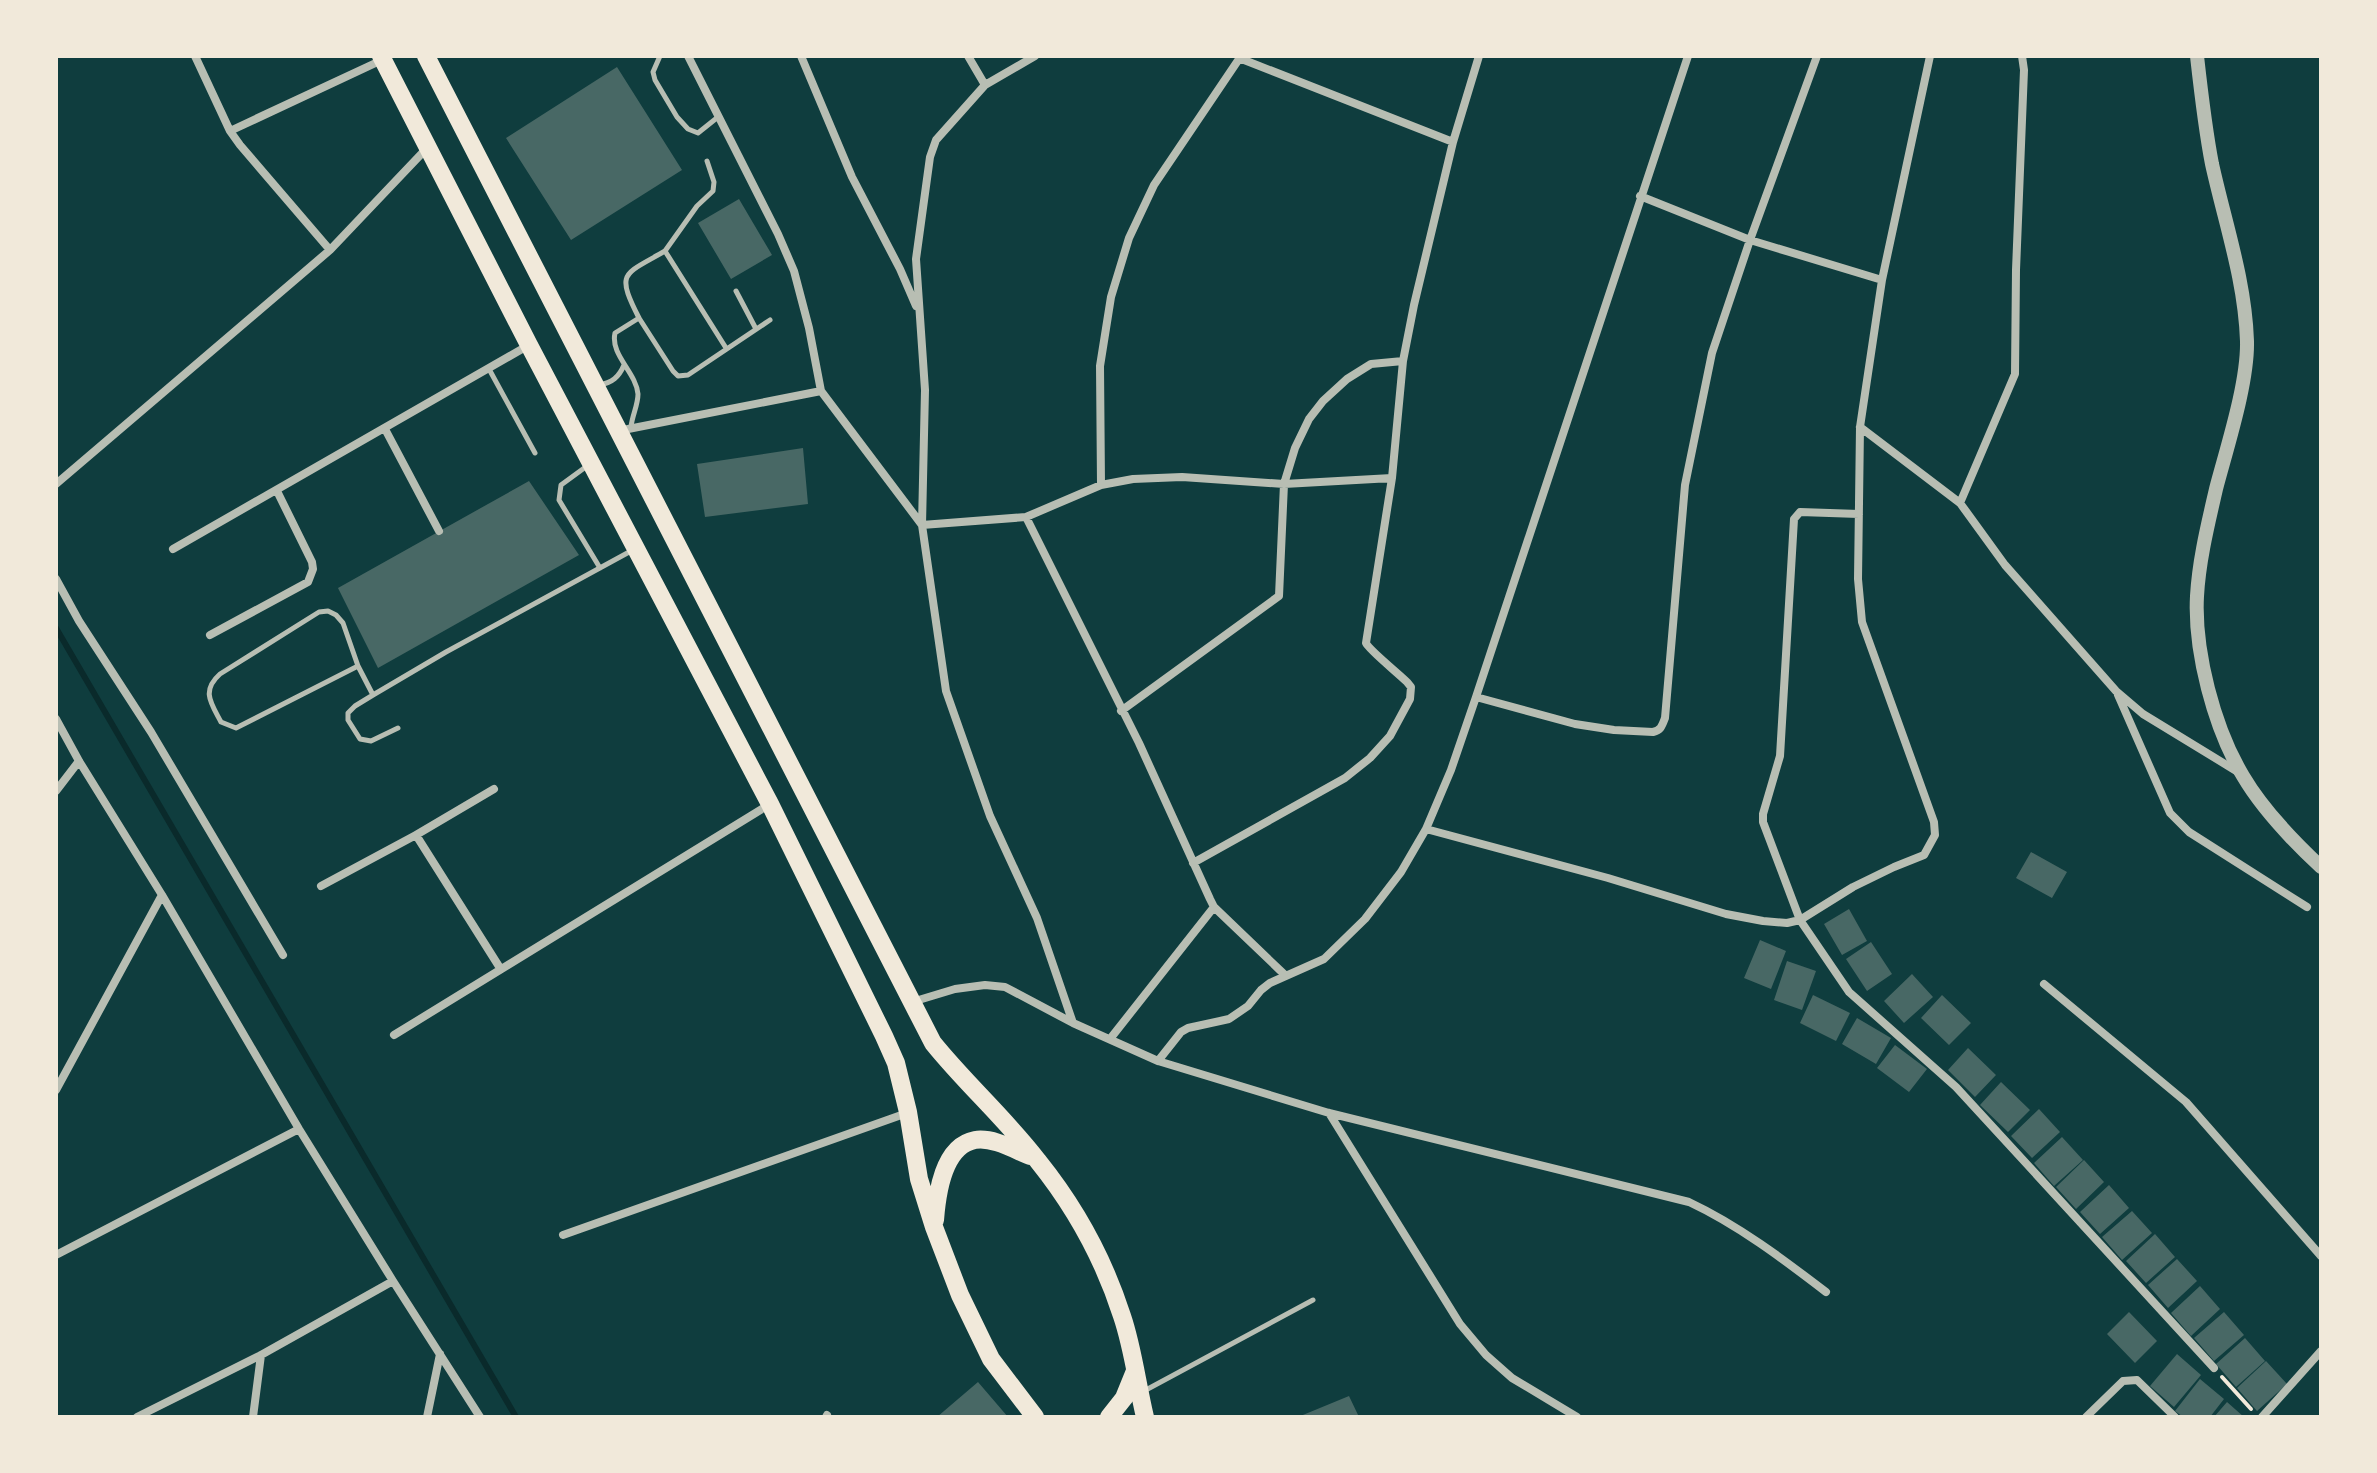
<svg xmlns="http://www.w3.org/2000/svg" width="2377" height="1473" font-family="Raleway,sans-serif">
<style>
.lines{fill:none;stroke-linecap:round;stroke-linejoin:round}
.stream{stroke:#0a2a2b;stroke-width:6}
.building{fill:#486865}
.path{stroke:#f1e9da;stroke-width:4}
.service{stroke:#b8beb3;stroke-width:5}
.minor{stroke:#b8beb3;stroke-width:8}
.tertiary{stroke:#b8beb3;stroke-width:14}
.primary{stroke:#f1e9da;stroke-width:18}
</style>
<rect width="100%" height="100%" fill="#0f3d3e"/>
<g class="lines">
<path class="stream" d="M 56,628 L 516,1417"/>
</g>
<path class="building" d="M 617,67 L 682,170 L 571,240 L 506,138 Z
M 739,199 L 772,255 L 731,279 L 698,223 Z
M 803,448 L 808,504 L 705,517 L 697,464 Z
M 529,481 L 579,555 L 378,668 L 338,588 Z
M 2031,852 L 2067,872 L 2052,898 L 2016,878 Z
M 1849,909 L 1867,941 L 1842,955 L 1824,924 Z
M 1760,940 L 1786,951 L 1771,989 L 1744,978 Z
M 1871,942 L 1892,974 L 1867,991 L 1846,959 Z
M 1787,961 L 1816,971 L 1802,1010 L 1774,1000 Z
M 1912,974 L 1933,997 L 1904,1023 L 1884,1001 Z
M 1813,995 L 1850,1013 L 1836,1041 L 1800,1023 Z
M 1942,995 L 1971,1023 L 1949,1045 L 1921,1018 Z
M 1857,1018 L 1891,1038 L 1876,1064 L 1842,1044 Z
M 1895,1045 L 1927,1069 L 1909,1092 L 1877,1068 Z
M 1968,1048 L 1996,1075 L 1975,1097 L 1948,1070 Z
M 2001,1082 L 2030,1110 L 2008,1132 L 1980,1105 Z
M 2039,1109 L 2060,1132 L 2032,1158 L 2011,1136 Z
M 2062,1137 L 2083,1160 L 2054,1186 L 2034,1163 Z
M 2084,1160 L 2104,1182 L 2076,1209 L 2056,1187 Z
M 2109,1185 L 2129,1208 L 2100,1234 L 2080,1212 Z
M 2132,1211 L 2152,1233 L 2122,1260 L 2102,1237 Z
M 2155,1234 L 2175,1257 L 2146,1283 L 2126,1261 Z
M 2177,1259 L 2197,1281 L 2168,1308 L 2148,1285 Z
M 2200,1286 L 2220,1309 L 2191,1336 L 2171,1313 Z
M 2129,1312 L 2157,1341 L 2135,1363 L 2107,1334 Z
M 2224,1312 L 2244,1335 L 2214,1361 L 2194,1338 Z
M 2245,1338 L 2265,1361 L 2236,1387 L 2216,1364 Z
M 2177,1354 L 2201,1375 L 2174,1407 L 2150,1386 Z
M 2266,1361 L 2287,1384 L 2257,1411 L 2237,1388 Z
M 2200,1379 L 2224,1399 L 2210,1417 L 2183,1417 L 2175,1411 Z
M 978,1382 L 1008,1417 L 937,1417 Z
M 1349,1396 L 1359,1417 L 1298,1417 Z
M 2227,1402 L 2244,1417 L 2214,1417 Z"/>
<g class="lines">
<path class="path" d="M 2222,1377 L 2251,1409"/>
<path class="service" d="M 660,56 L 653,72 L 655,80 L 677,117 L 688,129 L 698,133 L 718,117
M 665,251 L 697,206 L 713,191 L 714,182 L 707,161
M 736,291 L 756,329
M 639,318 C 615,271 624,275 665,251 L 726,348
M 489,369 L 535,453
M 599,385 C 612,383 619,377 624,365
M 631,427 C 632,416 638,405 638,394 C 636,372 610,355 615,333 L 639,318 L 673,371 L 678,376 L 688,375 L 770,320
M 587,466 L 561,485 L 559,500 L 600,568
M 358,666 L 236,728 L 221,722 C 211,703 201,691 220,674 L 319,612 L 328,611 L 336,615 L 343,623 L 358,666 L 373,695 L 446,652 L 631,551
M 373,695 L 355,706 L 348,713 L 348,720 L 360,739 L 371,741 L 398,728
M 1144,1391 L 1313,1300"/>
<path class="minor" d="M 195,56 L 230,131 L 240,145 L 330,250
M 688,56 L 778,234 L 794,271 L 809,328 L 821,391 L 922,525
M 801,56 L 852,177 L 900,269 L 916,306
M 968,56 L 985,85
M 1035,56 L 985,85 L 936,140 L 930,157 L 916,259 L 925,390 L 922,525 L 946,691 L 990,816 L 1037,918 L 1073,1023
M 1239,58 L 1453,142
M 230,131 L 382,60
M 1640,196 L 1750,240 L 1882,280
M 1860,427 L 1960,503 L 2005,565 L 2116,691 L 2143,714 L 2238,772
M 385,429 L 439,531
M 618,431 L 821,391
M 56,484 L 330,250 L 427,148
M 1101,485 L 1100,366 L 1111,297 L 1129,238 L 1154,185 L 1241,56
M 1960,503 L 2015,374 L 2016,270 L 2024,70 L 2022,56
M 1859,514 L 1800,512 L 1794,519 L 1780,756 L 1763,814 L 1763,822 L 1800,920 L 1849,992 L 1956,1087 L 2214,1368
M 1026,517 L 1139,743 L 1210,899 L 1214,907 L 1286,976
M 922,525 L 1026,517 L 1101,485 L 1133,479 L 1182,477 L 1284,484 L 1392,478
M 173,549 L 529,345
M 56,579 L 79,621 L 151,732 L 283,955
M 210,635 L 308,582 L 313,569 L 312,562 L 277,491
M 2118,695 L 2170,813 L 2189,832 L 2307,907
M 1476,697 L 1575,724 L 1614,730 L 1653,732 C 1661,730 1662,726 1665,718 L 1685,485 L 1712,353 L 1750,240 L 1817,56
M 1121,711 L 1279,596 L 1284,484 L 1295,448 L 1309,419 L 1323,401 L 1347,379 L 1371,364 L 1403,361
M 56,719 L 79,761 L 162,895 L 299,1129 L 393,1281 L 480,1417
M 56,791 L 79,761
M 1426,829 L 1608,878 L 1726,914 L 1763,921 L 1787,923 L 1800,920 L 1853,887 L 1894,867 L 1924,855 L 1935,835 L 1934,822 L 1862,622 L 1858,579 L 1860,427 L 1882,280 L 1930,56
M 416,835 L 500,968
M 1193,863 L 1345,778 L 1370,758 L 1390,736 L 1410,699 L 1411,687 L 1407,682 C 1398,673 1369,650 1366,643 L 1392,478 L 1403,361 L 1414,305 L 1453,142 L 1479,56
M 321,886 L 416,835 L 494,789
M 2044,984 L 2186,1102 L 2321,1256
M 912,1002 L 955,989 L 985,985 L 1005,987 L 1073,1023 L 1158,1061 L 1329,1113 L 1689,1202 C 1738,1225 1783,1259 1826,1292
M 394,1035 L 770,804
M 1110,1039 L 1214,907
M 1158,1061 L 1181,1032 L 1188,1028 L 1229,1019 L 1248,1006 L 1261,990 L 1270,983 L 1324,959 L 1365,919 L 1401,872 L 1426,829 L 1451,770 L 1476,697 L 1688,56
M 56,1090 L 162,895
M 1329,1113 L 1460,1324 L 1486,1355 L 1512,1378 L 1577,1417
M 563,1235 L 907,1113
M 56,1255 L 299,1129
M 137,1417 L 261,1355 L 393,1281
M 253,1417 L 261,1355
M 427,1417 L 440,1354
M 826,1417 L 827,1415
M 2086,1417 L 2123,1381 L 2137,1380 L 2175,1417
M 2262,1417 L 2321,1351"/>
<path class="tertiary" d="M 2197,56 C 2201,92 2205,128 2212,164 C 2225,223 2245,280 2247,341 C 2248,383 2227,447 2216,489 C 2208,524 2199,560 2197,596 C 2194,651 2214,728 2243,776 C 2263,810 2292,840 2321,867"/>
<path class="primary" d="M 381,56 L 529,345 L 770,804 L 884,1036 L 896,1063 L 908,1112 L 919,1179 L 934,1227 L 960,1295 L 991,1359 L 1035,1417
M 426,56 L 933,1043 C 966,1084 1006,1119 1038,1161 C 1075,1207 1104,1260 1122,1316 C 1133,1348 1137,1384 1145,1417
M 935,1220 C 937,1194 943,1146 975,1140 C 993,1137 1015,1150 1030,1156
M 1109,1417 L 1124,1398 L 1135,1371"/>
</g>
<rect width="2377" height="1473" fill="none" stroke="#f1e9da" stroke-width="116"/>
</svg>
